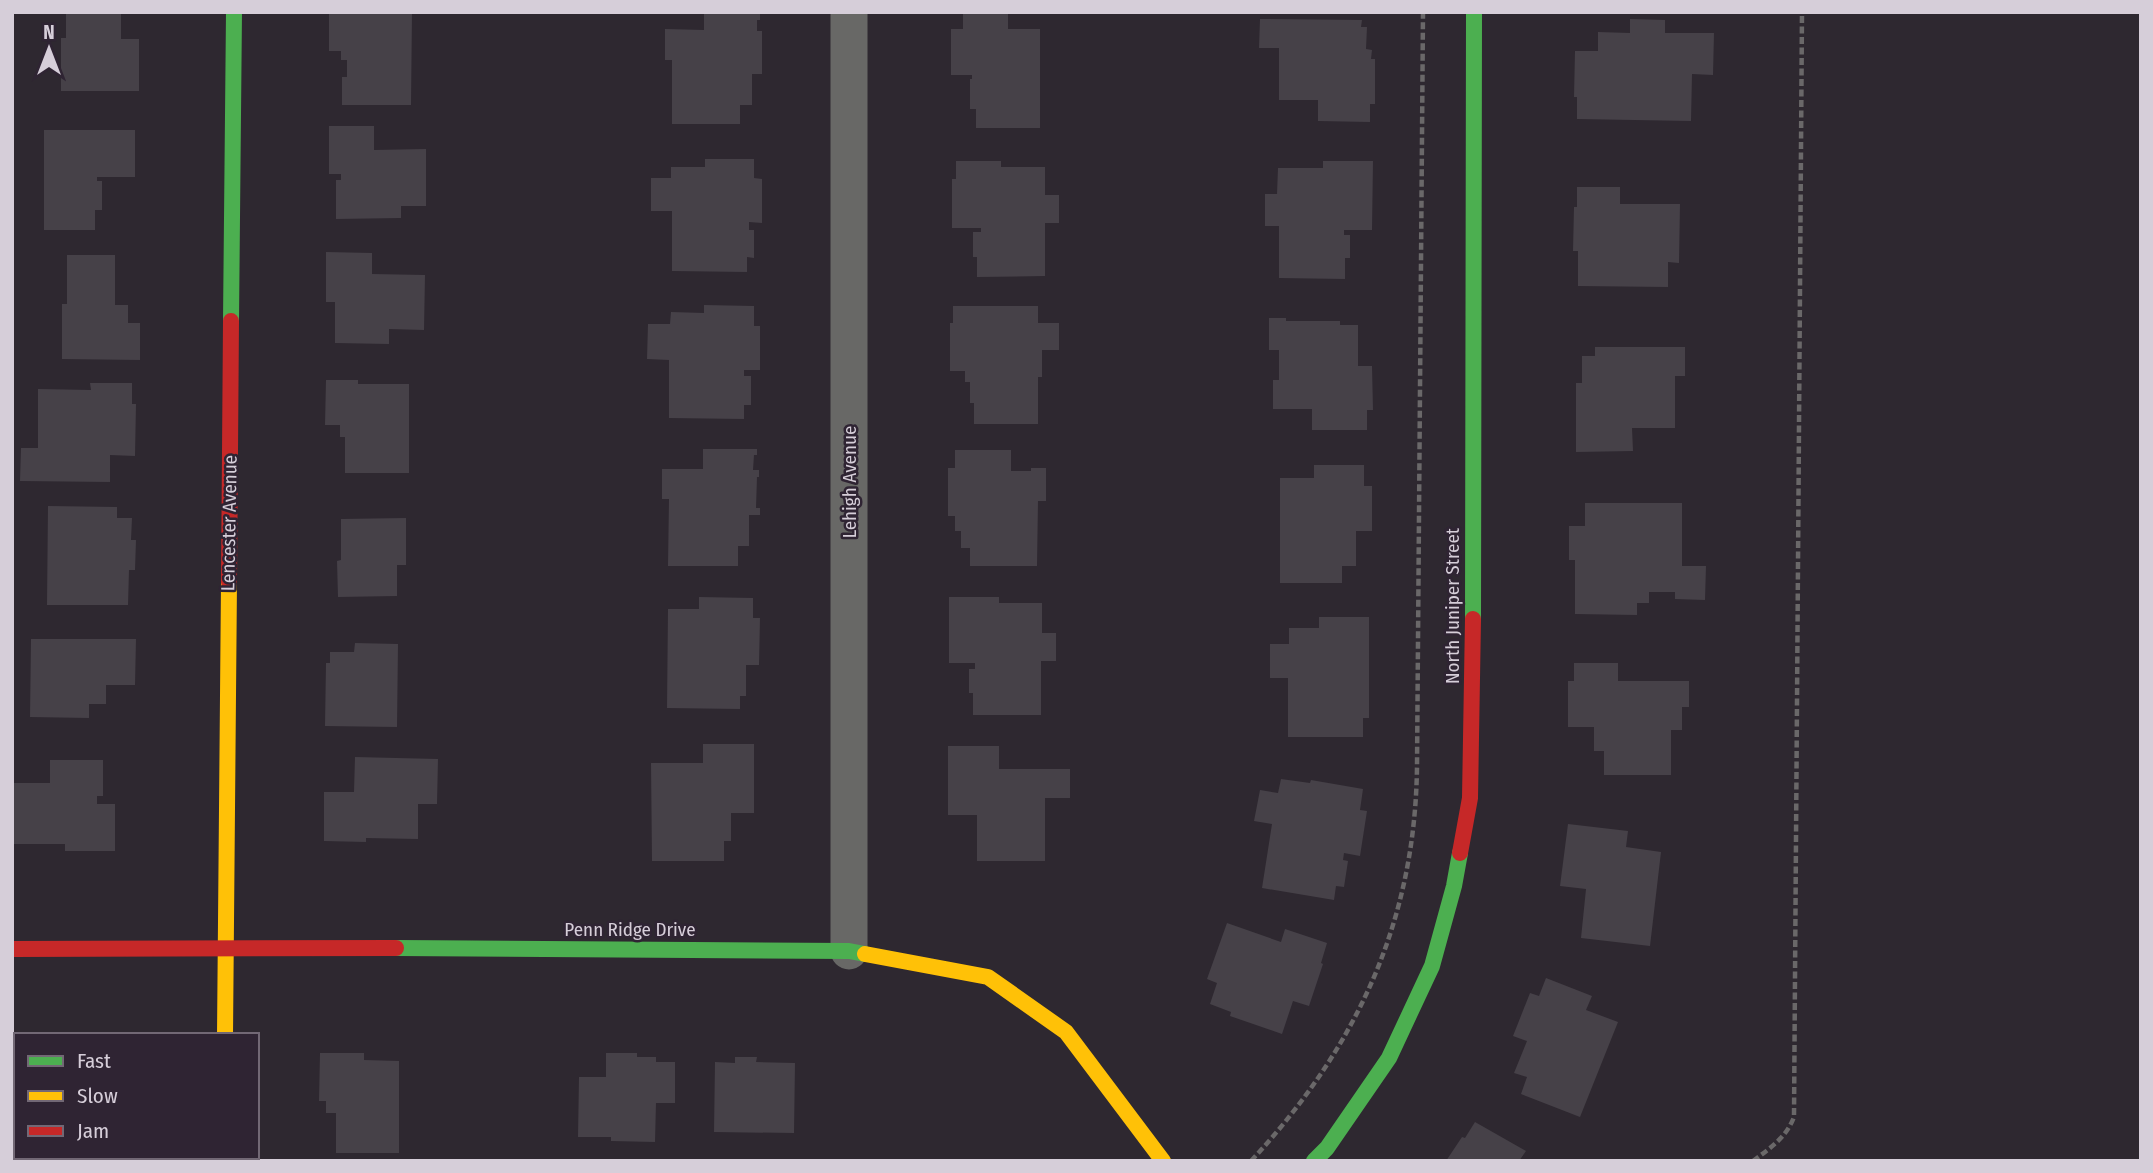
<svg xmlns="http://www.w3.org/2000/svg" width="2153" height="1173" font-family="'Fira Sans Condensed',sans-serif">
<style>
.building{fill:#464148}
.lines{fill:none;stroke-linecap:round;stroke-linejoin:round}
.path{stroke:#6a6869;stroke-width:4.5;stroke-dasharray:7 3.5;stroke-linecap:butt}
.street{stroke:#686866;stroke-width:37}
.fast{stroke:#4caf50;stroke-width:16}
.slow{stroke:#ffc107;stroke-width:16}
.jam{stroke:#c62828;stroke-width:16}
.labels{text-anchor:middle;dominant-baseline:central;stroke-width:5;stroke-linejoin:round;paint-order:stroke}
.street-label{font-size:19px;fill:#d6ced9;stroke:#2f2433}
</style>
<rect width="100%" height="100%" fill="#2e2830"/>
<path class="building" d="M 66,12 L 121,12 L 121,39 L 139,39 L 139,91 L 61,91 L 61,38 L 66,38 Z
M 329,12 L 412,12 L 411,105 L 342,105 L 342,77 L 347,77 L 347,60 L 341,60 L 341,51 L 329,51 Z
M 704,12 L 760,12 L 760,20 L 757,20 L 757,31 L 762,31 L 762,74 L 752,74 L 752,105 L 740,105 L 740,124 L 672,124 L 672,60 L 665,60 L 665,29 L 704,30 Z
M 963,12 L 1008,12 L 1008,29 L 1040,29 L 1040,128 L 976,128 L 976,109 L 970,109 L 970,79 L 972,79 L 972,75 L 951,75 L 951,29 L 963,29 Z
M 1260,19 L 1362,20 L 1361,27 L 1367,27 L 1366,49 L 1372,50 L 1371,59 L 1375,59 L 1375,104 L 1370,104 L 1370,122 L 1318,121 L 1318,100 L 1279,100 L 1279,48 L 1259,48 Z
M 1630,19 L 1665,20 L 1665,33 L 1714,33 L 1713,75 L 1692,74 L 1691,121 L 1577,119 L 1577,97 L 1574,97 L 1575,51 L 1598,51 L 1598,32 L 1630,33 Z
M 329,126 L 374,126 L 374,150 L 426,149 L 426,206 L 401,206 L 401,218 L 336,219 L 336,180 L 341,180 L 341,174 L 329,174 Z
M 44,130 L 135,130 L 135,177 L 97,177 L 97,181 L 102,181 L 102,210 L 95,210 L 95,230 L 44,230 Z
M 705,159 L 754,159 L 754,178 L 762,179 L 762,223 L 749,222 L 749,230 L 754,230 L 754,258 L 747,257 L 747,272 L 672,271 L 672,211 L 651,211 L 651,178 L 671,178 L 671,167 L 705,167 Z
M 956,161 L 1001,161 L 1001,167 L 1045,167 L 1045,195 L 1059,195 L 1059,223 L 1045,223 L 1045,276 L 977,277 L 977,257 L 973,257 L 973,232 L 981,232 L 981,228 L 952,228 L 952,179 L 956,179 Z
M 1323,161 L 1373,161 L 1372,230 L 1344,230 L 1344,235 L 1350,235 L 1350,258 L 1345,258 L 1345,279 L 1279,278 L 1279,226 L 1265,226 L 1265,194 L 1277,194 L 1278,168 L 1323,168 Z
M 1577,187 L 1620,187 L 1620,204 L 1680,204 L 1679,263 L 1668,262 L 1668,287 L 1578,286 L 1578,251 L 1573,251 L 1574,207 L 1577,207 Z
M 326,252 L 372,253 L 372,274 L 425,275 L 424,330 L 389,329 L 389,344 L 335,343 L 335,302 L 326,302 Z
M 67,255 L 115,255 L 115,305 L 128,305 L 128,323 L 140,323 L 140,360 L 62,359 L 62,304 L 67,304 Z
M 704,305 L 754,306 L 754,326 L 760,326 L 760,370 L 744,370 L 744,376 L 751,376 L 751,405 L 744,405 L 744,419 L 669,418 L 669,360 L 647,359 L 648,324 L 670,324 L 671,312 L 704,313 Z
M 953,306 L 1038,306 L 1038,323 L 1059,323 L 1059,350 L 1042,350 L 1042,377 L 1038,377 L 1038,424 L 974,424 L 974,403 L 970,403 L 970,382 L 965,382 L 965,371 L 950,371 L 950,323 L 953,323 Z
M 1269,318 L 1286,318 L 1286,321 L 1340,321 L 1340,325 L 1358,325 L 1358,366 L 1372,366 L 1373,410 L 1367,410 L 1367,430 L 1312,430 L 1312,409 L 1273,409 L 1273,380 L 1279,380 L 1279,350 L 1269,350 Z
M 1595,347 L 1685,347 L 1685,376 L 1675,376 L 1675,428 L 1632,428 L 1633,451 L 1576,452 L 1576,383 L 1582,383 L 1582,356 L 1595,356 Z
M 326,380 L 358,380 L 358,384 L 409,384 L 409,473 L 345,473 L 345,437 L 340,437 L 340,425 L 325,425 Z
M 90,383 L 132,383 L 132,404 L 136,404 L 135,456 L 110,455 L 110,482 L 20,481 L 21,448 L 38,448 L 38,389 L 91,390 Z
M 703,449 L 757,449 L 757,455 L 754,455 L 753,470 L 759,470 L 759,477 L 757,477 L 756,508 L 760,508 L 760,515 L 749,515 L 749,546 L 738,546 L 738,566 L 668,566 L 669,499 L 662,499 L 662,469 L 703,469 Z
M 955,450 L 1011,450 L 1011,471 L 1031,471 L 1031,468 L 1046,468 L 1046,501 L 1038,501 L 1037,566 L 970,566 L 970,548 L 961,548 L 961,531 L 955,531 L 955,516 L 948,516 L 948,468 L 955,468 Z
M 1314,465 L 1364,465 L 1364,486 L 1372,486 L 1372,531 L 1356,531 L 1356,566 L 1342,566 L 1342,583 L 1280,583 L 1280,478 L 1314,478 Z
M 1585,503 L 1682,503 L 1682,566 L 1706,566 L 1705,600 L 1675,599 L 1675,592 L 1649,592 L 1649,603 L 1637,603 L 1637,615 L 1575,614 L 1575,560 L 1569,560 L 1569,526 L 1585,526 Z
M 48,506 L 117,507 L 117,518 L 132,518 L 131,540 L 136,540 L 135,570 L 129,570 L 128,605 L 47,605 Z
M 406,518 L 406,565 L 397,565 L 397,596 L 338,597 L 337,561 L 341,560 L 341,519 Z
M 699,597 L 753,598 L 753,618 L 760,618 L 759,665 L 746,665 L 746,696 L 740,696 L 740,709 L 667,708 L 668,609 L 699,609 Z
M 949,597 L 999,597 L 999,603 L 1042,603 L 1042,633 L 1056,633 L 1056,661 L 1041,661 L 1041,715 L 973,715 L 973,693 L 969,693 L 969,669 L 975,669 L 975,663 L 949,663 Z
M 1319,617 L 1369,617 L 1369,718 L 1363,718 L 1363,737 L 1288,737 L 1288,678 L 1270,678 L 1270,644 L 1289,644 L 1289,628 L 1319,628 Z
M 31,639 L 136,639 L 135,685 L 106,685 L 106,704 L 89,704 L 89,718 L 30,717 Z
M 355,643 L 398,644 L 397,727 L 325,726 L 326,663 L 330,663 L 330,652 L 354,652 Z
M 1574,663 L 1618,663 L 1618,681 L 1689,681 L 1689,707 L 1682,707 L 1682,730 L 1671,730 L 1671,775 L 1604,775 L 1604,751 L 1594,751 L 1594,727 L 1568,727 L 1568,681 L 1574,681 Z
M 703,744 L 754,744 L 754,813 L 731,813 L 731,841 L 724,841 L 724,861 L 652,861 L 651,763 L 703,763 Z
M 948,746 L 999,746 L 999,769 L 1070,769 L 1070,798 L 1045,798 L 1045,861 L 977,861 L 977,815 L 948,815 Z
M 355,757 L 438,759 L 437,804 L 418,804 L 418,839 L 366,838 L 366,842 L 324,841 L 324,792 L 354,792 Z
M 50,760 L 103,760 L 103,796 L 97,796 L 97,804 L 115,804 L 115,851 L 65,851 L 65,844 L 14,844 L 14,783 L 50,783 Z
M 1281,779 L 1310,783 L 1311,780 L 1363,789 L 1360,810 L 1367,811 L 1360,856 L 1344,853 L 1343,860 L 1348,861 L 1344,887 L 1336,886 L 1334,900 L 1262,888 L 1272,824 L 1254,821 L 1260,790 L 1278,793 Z
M 1568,824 L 1628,831 L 1626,847 L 1661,852 L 1650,946 L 1581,938 L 1586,889 L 1560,886 Z
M 1227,923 L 1281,942 L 1285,929 L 1327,943 L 1321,963 L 1323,964 L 1309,1006 L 1293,1001 L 1282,1034 L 1230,1016 L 1231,1012 L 1210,1004 L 1217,983 L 1207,979 Z
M 1546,978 L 1592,996 L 1586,1010 L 1618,1022 L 1580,1117 L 1521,1094 L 1527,1077 L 1514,1073 L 1527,1041 L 1513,1036 L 1530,993 L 1539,996 Z
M 320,1053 L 364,1053 L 364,1060 L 399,1061 L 399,1153 L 336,1153 L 336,1113 L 326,1113 L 326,1101 L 319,1101 Z
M 606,1053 L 637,1053 L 637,1057 L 656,1057 L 656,1062 L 675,1062 L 675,1103 L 656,1103 L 655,1142 L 611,1141 L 611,1137 L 578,1137 L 579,1077 L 606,1077 Z
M 735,1057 L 757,1057 L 756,1062 L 795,1063 L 794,1133 L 714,1132 L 715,1062 L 735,1063 Z
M 1475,1122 L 1526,1151 L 1519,1161 L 1446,1161 L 1462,1137 L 1465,1138 Z"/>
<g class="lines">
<path class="path" d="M 1251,1161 C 1356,1048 1415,923 1417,767 L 1423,12
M 1753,1161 C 1770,1148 1786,1138 1794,1117 L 1802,12"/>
<path class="street" d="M 849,951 L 849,12
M 224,1161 L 224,1157"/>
<path class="fast" d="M 231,321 L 234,12
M 1473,619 L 1474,12
M 396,948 L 849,951 L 865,954
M 1314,1161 L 1327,1148 L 1389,1058 L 1432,966 L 1454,886 L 1460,853"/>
<path class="slow" d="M 865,954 L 988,977 L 1066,1032 L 1163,1161
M 225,1035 L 229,582"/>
<path class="jam" d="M 229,582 L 231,321
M 1460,853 L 1470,798 L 1473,619
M 12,949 L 396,948"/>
</g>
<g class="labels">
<g class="street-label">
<text transform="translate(849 482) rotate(-90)">Lehigh Avenue</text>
<text transform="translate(229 523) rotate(-89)">Lencester Avenue</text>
<text transform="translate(1452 606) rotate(-90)">North Juniper Street</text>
<text x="630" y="929">Penn Ridge Drive</text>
</g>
</g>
<rect width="2153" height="1173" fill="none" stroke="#d6ced9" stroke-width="28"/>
<rect x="14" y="1033" width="245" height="126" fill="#2f2433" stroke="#726875" stroke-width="2"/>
<rect x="28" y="1056" width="35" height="10" fill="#4caf50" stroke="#726875" stroke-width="2"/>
<text x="77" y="1068" font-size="21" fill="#d6ced9">Fast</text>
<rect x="28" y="1091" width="35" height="10" fill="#ffc107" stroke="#726875" stroke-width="2"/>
<text x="77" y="1103" font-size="21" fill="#d6ced9">Slow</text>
<rect x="28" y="1126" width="35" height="10" fill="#c62828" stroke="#726875" stroke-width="2"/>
<text x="77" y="1138" font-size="21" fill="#d6ced9">Jam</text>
<g transform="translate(49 49)" stroke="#2f2433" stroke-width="5" paint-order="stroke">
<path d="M0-5L12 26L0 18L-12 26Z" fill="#d6ced9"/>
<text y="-10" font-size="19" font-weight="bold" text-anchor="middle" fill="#d6ced9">N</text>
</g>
</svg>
